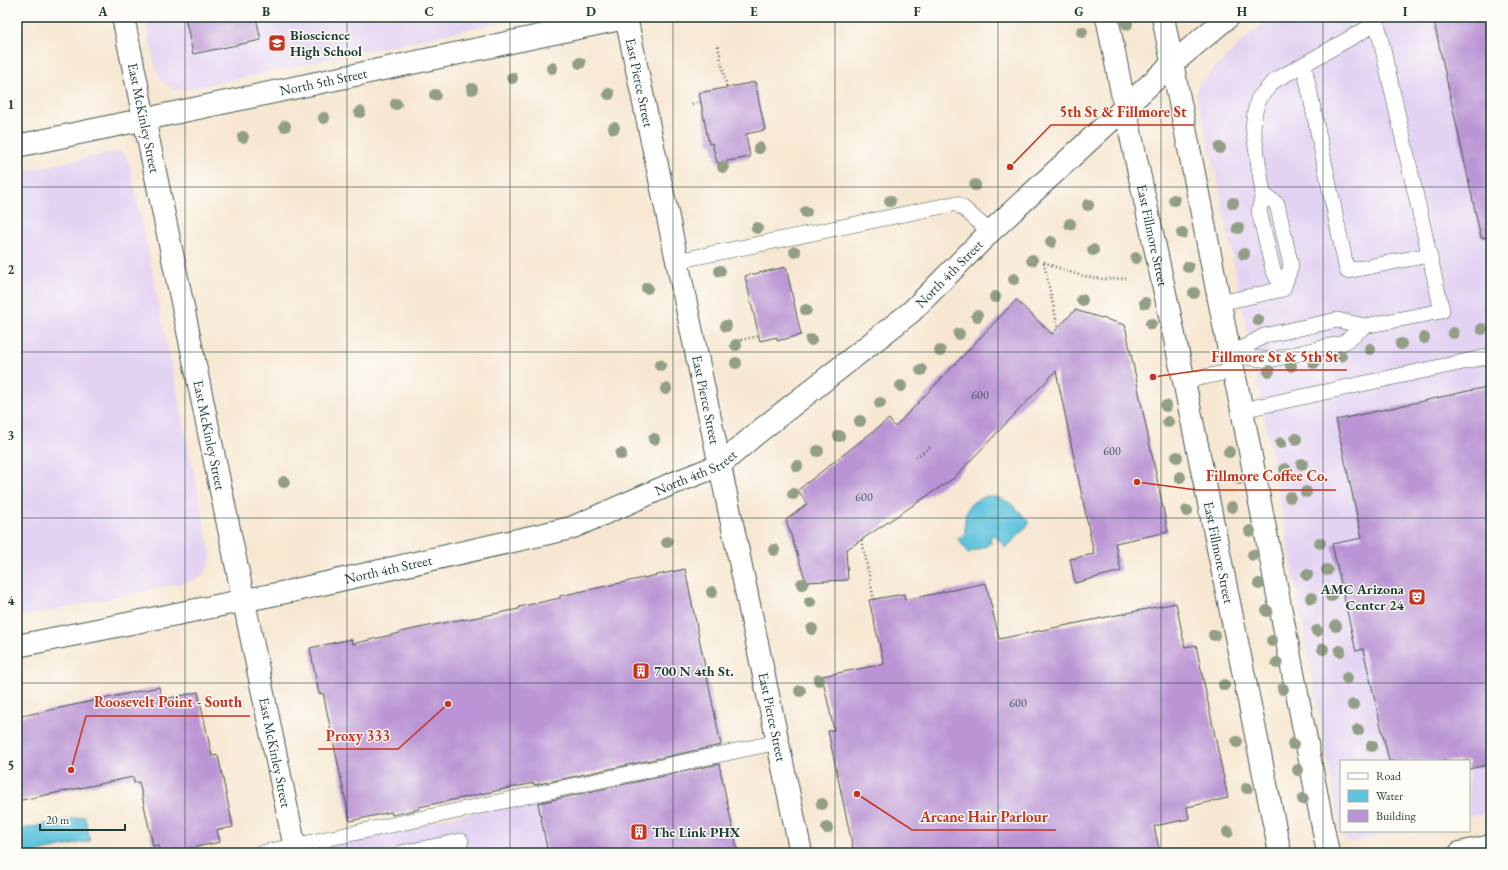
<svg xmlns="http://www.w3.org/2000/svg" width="1508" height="870" font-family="'EB Garamond',serif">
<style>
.built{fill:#e3d3f3}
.water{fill:#5fc3dd;stroke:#3f8088}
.building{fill:#ba94d4}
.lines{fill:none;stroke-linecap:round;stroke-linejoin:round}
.lane-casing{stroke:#3f564c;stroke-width:16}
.street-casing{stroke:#3f564c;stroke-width:24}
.path{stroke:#3f564c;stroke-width:2.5;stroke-dasharray:1 3;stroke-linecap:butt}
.lane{stroke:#fff;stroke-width:15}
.street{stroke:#fff;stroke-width:22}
.tree{fill:#929f86}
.grid{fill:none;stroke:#1f3d34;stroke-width:1;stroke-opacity:0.55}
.labels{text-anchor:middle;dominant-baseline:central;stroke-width:3;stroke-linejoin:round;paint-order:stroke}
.number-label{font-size:12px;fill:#46535c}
.poi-label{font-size:14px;font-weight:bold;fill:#1f3d34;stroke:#fdfcf7;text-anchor:start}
.street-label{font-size:14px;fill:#1f3d34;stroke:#fdfcf7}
.leader{fill:none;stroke:#c8321e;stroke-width:1.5}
.callout-dot{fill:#c8321e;stroke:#fdfcf7;stroke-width:1.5}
.callout-label{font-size:15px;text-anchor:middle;font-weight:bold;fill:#c8321e;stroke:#fdfcf7;stroke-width:3;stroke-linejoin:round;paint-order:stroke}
.neatline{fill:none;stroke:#1f3d34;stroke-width:1.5}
.grid-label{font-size:13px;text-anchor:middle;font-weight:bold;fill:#1f3d34}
</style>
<rect width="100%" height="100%" fill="#fdfcf7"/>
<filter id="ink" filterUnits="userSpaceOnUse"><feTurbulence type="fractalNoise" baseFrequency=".025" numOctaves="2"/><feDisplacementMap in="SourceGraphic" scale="8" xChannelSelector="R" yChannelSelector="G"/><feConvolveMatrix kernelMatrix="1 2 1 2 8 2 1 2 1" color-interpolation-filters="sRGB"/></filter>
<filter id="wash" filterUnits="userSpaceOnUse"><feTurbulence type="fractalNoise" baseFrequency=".012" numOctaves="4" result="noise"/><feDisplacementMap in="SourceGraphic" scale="16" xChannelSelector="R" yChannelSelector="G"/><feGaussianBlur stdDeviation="0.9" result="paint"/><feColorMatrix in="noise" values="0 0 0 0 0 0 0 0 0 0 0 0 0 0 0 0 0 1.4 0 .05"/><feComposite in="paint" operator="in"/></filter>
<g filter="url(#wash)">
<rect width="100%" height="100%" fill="#f7e7d2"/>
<path class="built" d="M 145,17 L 526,17 L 185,90 L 178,90 L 172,88 L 164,83 L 159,77 L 156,69 Z
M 1272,17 L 1491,17 L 1491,812 L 1469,817 L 1469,761 L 1341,761 L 1341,831 L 1404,831 L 1352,842 L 1347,841 L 1342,836 L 1340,830 L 1279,493 L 1219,186 L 1197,97 L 1197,87 L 1201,82 L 1246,38 Z
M 118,151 L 125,154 L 130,166 L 211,555 L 210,561 L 207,569 L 202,576 L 196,580 L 17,618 L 17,172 Z
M 536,799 L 548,853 L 319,853 L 317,845 Z"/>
<path class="water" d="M 987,496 C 1009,497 1017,509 1030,523 L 1006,548 L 996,537 L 993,535 L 990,537 L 991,543 L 986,546 L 968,553 L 958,539 L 965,534 C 964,512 965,503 987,496 Z
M 85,816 L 90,841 L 33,853 L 17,853 L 17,830 Z"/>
<g id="blocks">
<path class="building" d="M 185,17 L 256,17 L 261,40 L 193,54 Z
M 1433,17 L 1491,17 L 1491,237 L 1481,238 Z
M 755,82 L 765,130 L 746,134 L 750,157 L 717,163 L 712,143 L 709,144 L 699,93 Z
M 786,267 L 801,335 L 777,341 L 777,337 L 760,341 L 745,276 Z
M 1016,300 L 1052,334 L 1075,310 L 1125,325 L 1168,532 L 1115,543 L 1121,571 L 1075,583 L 1070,559 L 1094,554 L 1056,371 L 954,478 L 846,550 L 848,580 L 806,582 L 786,520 L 807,504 L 798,490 L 889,419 L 895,427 Z
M 1491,386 L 1491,764 L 1469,769 L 1469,761 L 1389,761 L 1363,649 L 1356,651 L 1332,544 L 1362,538 L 1336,420 Z
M 685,569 L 721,745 L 534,785 L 534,783 L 419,807 L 419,809 L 392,815 L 391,812 L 350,821 L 323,693 L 319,694 L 310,648 L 351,639 L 352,644 L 400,633 L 400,632 L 463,619 L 463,620 L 519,609 L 519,607 L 560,598 L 560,596 Z
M 986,583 L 999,639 L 1176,603 L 1185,647 L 1196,645 L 1228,798 L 1187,807 L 1189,819 L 1154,826 L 1160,853 L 854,853 L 828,731 L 834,730 L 822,676 L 884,664 L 869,600 L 904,594 L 905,600 Z
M 159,687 L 162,700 L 198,692 L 212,756 L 218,755 L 233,827 L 217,830 L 220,842 L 168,853 L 161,853 L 159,845 L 153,846 L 139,782 L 134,783 L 133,777 L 17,801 L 17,717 Z
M 719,764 L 738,853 L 548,853 L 538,803 Z"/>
</g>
</g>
<g filter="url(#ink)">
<use href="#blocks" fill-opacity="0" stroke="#3f564c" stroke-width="1"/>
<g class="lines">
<g class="lane-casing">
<path id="lane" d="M 1304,65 L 1347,271 L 1429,255
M 1263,194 L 1277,204 L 1291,266 L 1283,289
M 677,261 L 953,204 L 957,204 L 962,207 L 990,232
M 1220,303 L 1283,289
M 1230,355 L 1264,336 L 1337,320 L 1365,326 L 1442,311 L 1377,23 L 1274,81 L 1258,99 L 1255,112 L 1253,127 L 1263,194 L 1259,211 L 1273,270 L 1283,289
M 1230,355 L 1270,360 L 1343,343 L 1365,326
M 1184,381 L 1233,371
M 1242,410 L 1491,356
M 261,853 L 778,742
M 401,853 L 461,841"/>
</g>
<g class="street-casing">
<g id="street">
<path id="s1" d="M 123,17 L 296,853"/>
<path id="s2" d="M 626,17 L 801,853"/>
<path id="s3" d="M 1107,17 L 1125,108 L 1184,381 L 1280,853"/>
<path d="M 1163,17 L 1230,355 L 1242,410 L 1328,853"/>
<path id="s4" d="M 17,146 L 630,17"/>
<path id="s5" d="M 17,646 L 291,591 L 571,528 L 669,485 L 720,465 L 757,433 L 911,312 L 990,232 L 1173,63 L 1228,17"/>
<path d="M 1460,853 L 1491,846"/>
</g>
</g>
<path class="path" d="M 718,46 L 727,88
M 692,104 L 701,102
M 1044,262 C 1071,274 1097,282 1126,278
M 1044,263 L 1058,328
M 741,340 L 759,336
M 916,457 L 932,446
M 862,540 L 874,600"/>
<use href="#lane" class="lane"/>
<use href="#street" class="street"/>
</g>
<g class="tree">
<circle cx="1127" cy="24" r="6"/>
<circle cx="1082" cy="32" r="6"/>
<circle cx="580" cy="63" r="6"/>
<circle cx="552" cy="68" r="6"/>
<circle cx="512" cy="78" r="6"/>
<circle cx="472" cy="89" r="6"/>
<circle cx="609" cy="94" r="6"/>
<circle cx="435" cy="95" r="6"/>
<circle cx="396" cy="104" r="6"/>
<circle cx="360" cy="112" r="6"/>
<circle cx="324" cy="118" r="6"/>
<circle cx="285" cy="126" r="6"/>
<circle cx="614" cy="128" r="6"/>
<circle cx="243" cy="137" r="6"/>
<circle cx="759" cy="148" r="6"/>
<circle cx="1220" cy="148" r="6"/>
<circle cx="723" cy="167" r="6"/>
<circle cx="975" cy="185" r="6"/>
<circle cx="1174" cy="200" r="6"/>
<circle cx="890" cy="201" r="6"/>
<circle cx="1233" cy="203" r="6"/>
<circle cx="1088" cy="205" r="6"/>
<circle cx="806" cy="212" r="6"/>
<circle cx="1070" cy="224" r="6"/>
<circle cx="757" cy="228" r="6"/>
<circle cx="1238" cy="228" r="6"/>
<circle cx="1182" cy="233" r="6"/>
<circle cx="1051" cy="242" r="6"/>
<circle cx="1093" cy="250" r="6"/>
<circle cx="795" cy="252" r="6"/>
<circle cx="1244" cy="254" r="6"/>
<circle cx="1136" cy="258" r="6"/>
<circle cx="1032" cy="260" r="6"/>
<circle cx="1188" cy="267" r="6"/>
<circle cx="720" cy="271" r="6"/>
<circle cx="1014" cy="279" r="6"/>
<circle cx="647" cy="288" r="6"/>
<circle cx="1194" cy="293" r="6"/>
<circle cx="995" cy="297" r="6"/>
<circle cx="1082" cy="300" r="6"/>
<circle cx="1145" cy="303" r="6"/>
<circle cx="806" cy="310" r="6"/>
<circle cx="977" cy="316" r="6"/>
<circle cx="1258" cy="320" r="6"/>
<circle cx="1151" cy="324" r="6"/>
<circle cx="726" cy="326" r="6"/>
<circle cx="1482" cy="329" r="6"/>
<circle cx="1453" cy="333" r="6"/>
<circle cx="959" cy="334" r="6"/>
<circle cx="1424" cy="338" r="6"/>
<circle cx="811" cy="340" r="6"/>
<circle cx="1401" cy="344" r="6"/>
<circle cx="736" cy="345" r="6"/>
<circle cx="1370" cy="349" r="6"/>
<circle cx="940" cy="351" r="6"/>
<circle cx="1341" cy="356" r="6"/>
<circle cx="736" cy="363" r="6"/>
<circle cx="1314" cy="363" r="6"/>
<circle cx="660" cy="365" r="6"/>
<circle cx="1291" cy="366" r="6"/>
<circle cx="921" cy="370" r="6"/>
<circle cx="1269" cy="371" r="6"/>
<circle cx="901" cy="386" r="6"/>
<circle cx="666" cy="389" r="6"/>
<circle cx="880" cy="403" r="6"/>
<circle cx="1166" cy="406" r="6"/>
<circle cx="860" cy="421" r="6"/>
<circle cx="1168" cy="422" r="6"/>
<circle cx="839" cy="436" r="6"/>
<circle cx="654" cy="439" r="6"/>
<circle cx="1296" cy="439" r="6"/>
<circle cx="1281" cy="443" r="6"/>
<circle cx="818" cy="451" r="6"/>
<circle cx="1229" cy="452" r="6"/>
<circle cx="621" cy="454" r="6"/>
<circle cx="1177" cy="457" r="6"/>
<circle cx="1302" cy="464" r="6"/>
<circle cx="797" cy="466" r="6"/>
<circle cx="1285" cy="469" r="6"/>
<circle cx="1180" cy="477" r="6"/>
<circle cx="1239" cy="479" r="6"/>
<circle cx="284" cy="482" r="6"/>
<circle cx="1306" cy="492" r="6"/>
<circle cx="793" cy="494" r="6"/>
<circle cx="1290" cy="497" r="6"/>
<circle cx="1232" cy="507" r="6"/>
<circle cx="1187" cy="511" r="6"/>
<circle cx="1250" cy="531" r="6"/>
<circle cx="667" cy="542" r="6"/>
<circle cx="1320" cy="543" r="6"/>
<circle cx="774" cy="550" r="6"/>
<circle cx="1253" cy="555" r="6"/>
<circle cx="1327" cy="570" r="6"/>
<circle cx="1307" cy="575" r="6"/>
<circle cx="802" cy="584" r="6"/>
<circle cx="1259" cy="584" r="6"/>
<circle cx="712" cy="592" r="6"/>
<circle cx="1331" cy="596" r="6"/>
<circle cx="1311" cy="598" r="6"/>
<circle cx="810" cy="602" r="6"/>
<circle cx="1267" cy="611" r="6"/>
<circle cx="1336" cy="626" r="6"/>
<circle cx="812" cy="629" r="6"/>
<circle cx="1317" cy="631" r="6"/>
<circle cx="1214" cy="635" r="6"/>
<circle cx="1272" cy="641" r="6"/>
<circle cx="1323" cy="649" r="6"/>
<circle cx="1340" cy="651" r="6"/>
<circle cx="1277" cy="663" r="6"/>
<circle cx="1347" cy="678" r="6"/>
<circle cx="819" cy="680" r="6"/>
<circle cx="1224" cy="685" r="6"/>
<circle cx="1283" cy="689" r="6"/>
<circle cx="800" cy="691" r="6"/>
<circle cx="1353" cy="705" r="6"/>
<circle cx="1358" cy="730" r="6"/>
<circle cx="1237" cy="742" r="6"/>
<circle cx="1293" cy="744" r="6"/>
<circle cx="1372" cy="746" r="6"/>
<circle cx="1298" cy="770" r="6"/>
<circle cx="1247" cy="788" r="6"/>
<circle cx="1303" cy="799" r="6"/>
<circle cx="822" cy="804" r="6"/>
<circle cx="827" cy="828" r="6"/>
<circle cx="1228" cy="832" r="6"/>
</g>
</g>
<path class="grid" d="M 185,17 L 185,853M 347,17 L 347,853M 510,17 L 510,853M 673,17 L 673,853M 835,17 L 835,853M 998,17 L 998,853M 1161,17 L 1161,853M 1323,17 L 1323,853M 17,187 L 1491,187M 17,352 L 1491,352M 17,518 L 1491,518M 17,683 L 1491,683"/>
<defs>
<g id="school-square" transform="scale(0.9)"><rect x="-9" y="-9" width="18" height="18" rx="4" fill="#c8321e" stroke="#fdfcf7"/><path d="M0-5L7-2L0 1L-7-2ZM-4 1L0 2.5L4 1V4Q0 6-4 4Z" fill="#fff"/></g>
<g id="theatre-square" transform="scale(0.9)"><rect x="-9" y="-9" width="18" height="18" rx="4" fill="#c8321e" stroke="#fdfcf7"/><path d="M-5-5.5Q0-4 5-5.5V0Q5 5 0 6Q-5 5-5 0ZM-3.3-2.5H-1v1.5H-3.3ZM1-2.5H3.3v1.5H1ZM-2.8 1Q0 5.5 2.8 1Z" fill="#fff"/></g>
<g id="building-square" transform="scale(0.9)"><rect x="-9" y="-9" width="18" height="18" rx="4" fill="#c8321e" stroke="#fdfcf7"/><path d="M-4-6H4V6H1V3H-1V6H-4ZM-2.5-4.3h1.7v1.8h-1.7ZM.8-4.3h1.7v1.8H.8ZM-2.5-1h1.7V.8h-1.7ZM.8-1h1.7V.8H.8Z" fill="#fff"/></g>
</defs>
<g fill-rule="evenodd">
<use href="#school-square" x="277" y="43"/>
<use href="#theatre-square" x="1417" y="597"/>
<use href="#building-square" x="641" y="671"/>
<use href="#building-square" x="639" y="832"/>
</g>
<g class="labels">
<g class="number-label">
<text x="980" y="395">600</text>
<text x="1112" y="451">600</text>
<text x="864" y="497">600</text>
<text x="1018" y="703">600</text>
</g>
<g class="poi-label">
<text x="290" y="35">Bioscience<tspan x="290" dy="16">High School</tspan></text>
<text x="1404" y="589" text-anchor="end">AMC Arizona<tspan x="1404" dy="16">Center 24</tspan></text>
<text x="654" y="671">700 N 4th St.</text>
<text x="652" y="832">The Link PHX</text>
</g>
<g class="street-label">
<text stroke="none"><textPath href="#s4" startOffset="313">North 5th Street</textPath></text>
<text stroke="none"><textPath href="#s2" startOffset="67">East Pierce Street</textPath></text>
<text stroke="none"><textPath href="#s1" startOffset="103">East McKinley Street</textPath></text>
<text stroke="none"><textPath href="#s3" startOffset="223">East Fillmore Street</textPath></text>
<text stroke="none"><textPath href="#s5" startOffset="1027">North 4th Street</textPath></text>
<text stroke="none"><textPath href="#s2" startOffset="391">East Pierce Street</textPath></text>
<text stroke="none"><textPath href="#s1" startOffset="427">East McKinley Street</textPath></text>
<text stroke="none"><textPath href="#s5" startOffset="703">North 4th Street</textPath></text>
<text stroke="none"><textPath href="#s3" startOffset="547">East Fillmore Street</textPath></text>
<text stroke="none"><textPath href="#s5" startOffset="379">North 4th Street</textPath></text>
<text stroke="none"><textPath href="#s2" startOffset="715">East Pierce Street</textPath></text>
<text stroke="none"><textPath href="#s1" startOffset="751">East McKinley Street</textPath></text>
</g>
</g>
<path class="leader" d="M1010 167L1051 125H1194M1153 377L1203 370H1347M1137 482L1197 490H1336M71 770L86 716H250M448 704L398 749H318M857 794L912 830H1056"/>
<g class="callout-dot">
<circle cx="1010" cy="167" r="4"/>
<circle cx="1153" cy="377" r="4"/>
<circle cx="1137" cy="482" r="4"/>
<circle cx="71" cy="770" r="4"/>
<circle cx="448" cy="704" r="4"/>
<circle cx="857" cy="794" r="4"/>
</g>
<g class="callout-label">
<text x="1123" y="117">5th St &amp; Fillmore St</text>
<text x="1275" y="362">Fillmore St &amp; 5th St</text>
<text x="1267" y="481">Fillmore Coffee Co.</text>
<text x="168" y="707">Roosevelt Point - South</text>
<text x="358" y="741">Proxy 333</text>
<text x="984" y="822">Arcane Hair Parlour</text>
</g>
<rect width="1508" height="870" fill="none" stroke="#fdfcf7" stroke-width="44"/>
<rect x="1340" y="760" width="130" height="72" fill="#fdfcf7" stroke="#a4b0a9"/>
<rect x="1348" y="773" width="20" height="6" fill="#ffffff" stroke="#a4b0a9"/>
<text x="1376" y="780" font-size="12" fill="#1f3d34">Road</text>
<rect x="1348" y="790" width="20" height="12" fill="#5fc3dd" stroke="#a4b0a9"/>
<text x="1376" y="800" font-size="12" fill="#1f3d34">Water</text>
<rect x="1348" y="810" width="20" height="12" fill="#ba94d4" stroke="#a4b0a9"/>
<text x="1376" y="820" font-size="12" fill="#1f3d34">Building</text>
<path d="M40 824v6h85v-6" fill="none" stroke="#1f3d34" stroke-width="2"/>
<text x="46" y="824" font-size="12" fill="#1f3d34" stroke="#fdfcf7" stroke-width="3" paint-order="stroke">20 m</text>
<rect x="22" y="22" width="1464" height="826" class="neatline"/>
<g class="grid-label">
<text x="103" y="16">A</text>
<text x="266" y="16">B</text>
<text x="429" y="16">C</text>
<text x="591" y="16">D</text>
<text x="754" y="16">E</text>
<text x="917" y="16">F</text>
<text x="1079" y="16">G</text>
<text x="1242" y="16">H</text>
<text x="1405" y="16">I</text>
<text x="11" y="109">1</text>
<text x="11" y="274">2</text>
<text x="11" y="440">3</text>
<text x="11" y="605">4</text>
<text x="11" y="770">5</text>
</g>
</svg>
